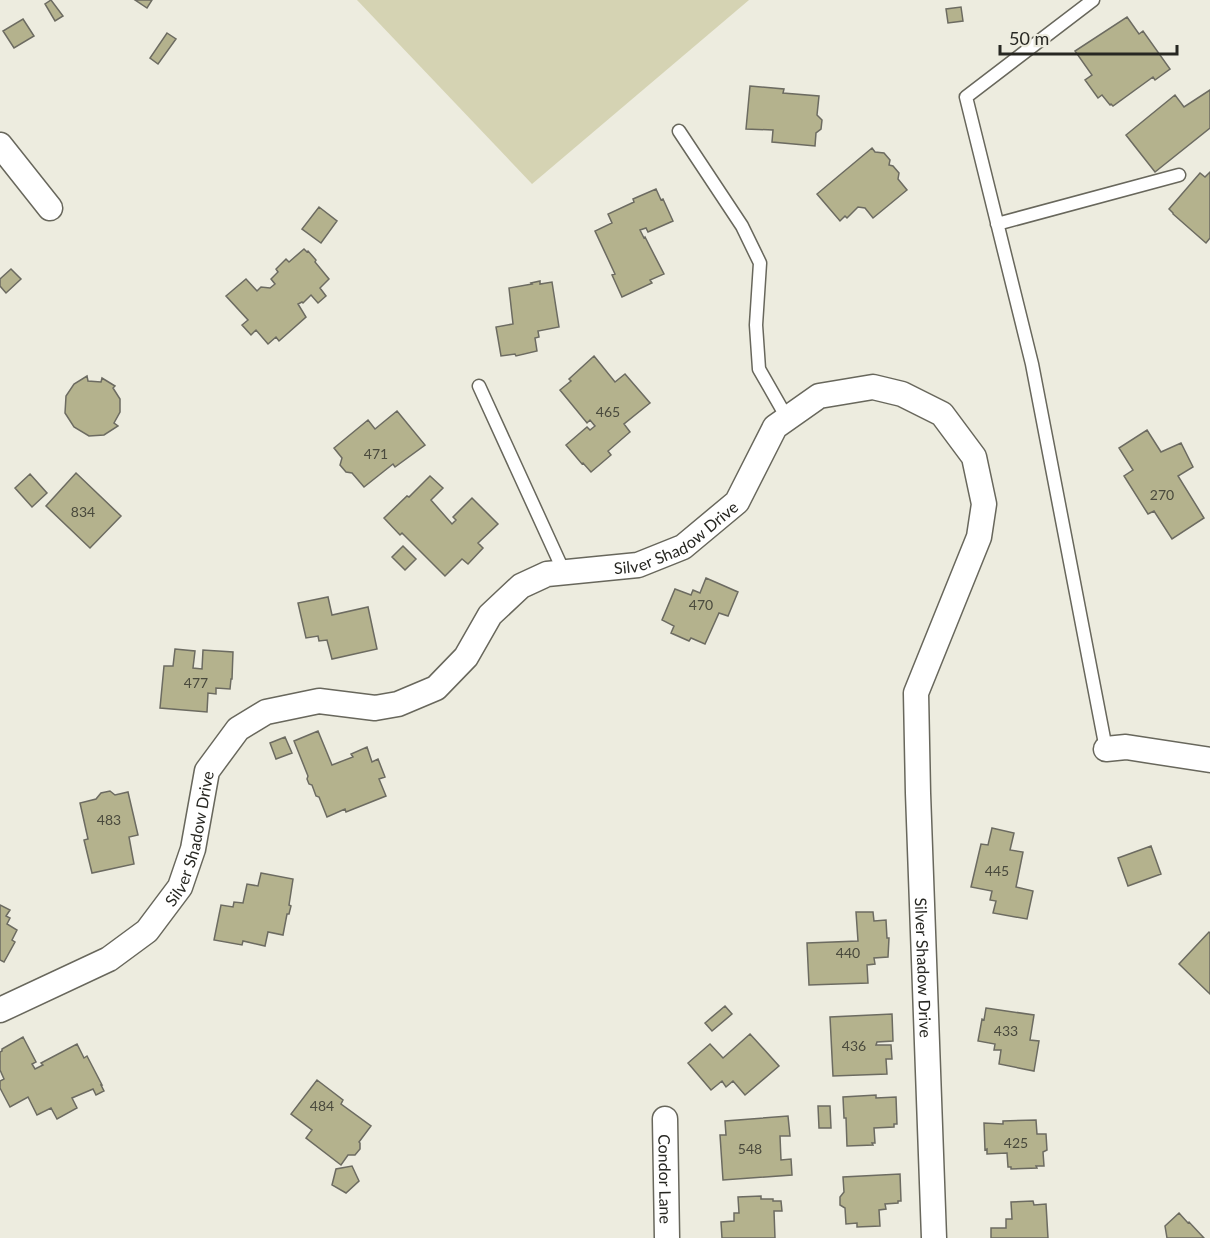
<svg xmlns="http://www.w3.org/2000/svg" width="1210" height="1238" font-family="Lato,sans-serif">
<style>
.green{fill:#d5d3b3}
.building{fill:#b4b28d;stroke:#6c6b61;stroke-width:1.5}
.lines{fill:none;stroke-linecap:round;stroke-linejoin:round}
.service-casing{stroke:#68675c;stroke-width:15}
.minor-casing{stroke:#68675c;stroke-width:27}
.service{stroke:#fff;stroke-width:12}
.minor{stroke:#fff;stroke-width:24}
.labels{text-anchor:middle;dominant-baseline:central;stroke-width:4.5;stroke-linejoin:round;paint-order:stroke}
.number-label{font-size:14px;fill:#4a4a3d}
.street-label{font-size:16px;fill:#272722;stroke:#edecdf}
</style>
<rect width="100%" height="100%" fill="#edecdf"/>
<path class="green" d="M 357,0 L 749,0 L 532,184 Z"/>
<path class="building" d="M 51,0 L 63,16 L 55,21 L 45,4 Z
M 135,0 L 152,0 L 147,8 Z
M 961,7 L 963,21 L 948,23 L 946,9 Z
M 1127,17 L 1139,34 L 1143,31 L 1170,69 L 1155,80 L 1153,77 L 1113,106 L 1111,104 L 1110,105 L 1102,95 L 1098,98 L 1085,80 L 1092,75 L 1075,51 Z
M 23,19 L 34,36 L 14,48 L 3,31 Z
M 167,33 L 176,39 L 158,64 L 150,58 Z
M 750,86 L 784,89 L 783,93 L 819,96 L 817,115 L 822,120 L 821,129 L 816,133 L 815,146 L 772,142 L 773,130 L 746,129 Z
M 1210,90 L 1210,128 L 1155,172 L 1126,135 L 1175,95 L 1184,107 Z
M 872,148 L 875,152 L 884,153 L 890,160 L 889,165 L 893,166 L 899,173 L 898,179 L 907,190 L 873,218 L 865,208 L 858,207 L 847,218 L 845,216 L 840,221 L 817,194 Z
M 1210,172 L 1210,238 L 1206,243 L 1173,214 L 1173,213 L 1169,209 L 1200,173 L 1205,177 Z
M 656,189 L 661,200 L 663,199 L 673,221 L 648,232 L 646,228 L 640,230 L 644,238 L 645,237 L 664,274 L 650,280 L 652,283 L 622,297 L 612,275 L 615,274 L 595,231 L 612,223 L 608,214 L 634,202 L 633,199 Z
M 319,207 L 337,221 L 321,243 L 302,229 Z
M 304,249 L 307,252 L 308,251 L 316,260 L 315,262 L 329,279 L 320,288 L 326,296 L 318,303 L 311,295 L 303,303 L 302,302 L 298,304 L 306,317 L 279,341 L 276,337 L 268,344 L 256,330 L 251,335 L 242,325 L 248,320 L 226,296 L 246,279 L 257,291 L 261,287 L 270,288 L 275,284 L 271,279 L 278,272 L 276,269 L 286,259 L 289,262 Z
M 11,269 L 21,279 L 6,293 L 0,286 L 0,279 Z
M 540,281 L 540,284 L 552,282 L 559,327 L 538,331 L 539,337 L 535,338 L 537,351 L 516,356 L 515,354 L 501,356 L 496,327 L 513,324 L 509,288 L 532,284 L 531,283 Z
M 594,356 L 615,382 L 625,374 L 650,403 L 624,424 L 630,432 L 608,451 L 611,455 L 591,472 L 583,463 L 582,464 L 566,445 L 587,427 L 590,430 L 595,426 L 590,420 L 587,423 L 560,390 L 571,381 L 569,379 Z
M 87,376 L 88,381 L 101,382 L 102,378 L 115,386 L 113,388 L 120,399 L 120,412 L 114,423 L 118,426 L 104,435 L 89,436 L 74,427 L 65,413 L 66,396 L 74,384 Z
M 397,411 L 425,445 L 395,467 L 393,464 L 364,487 L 352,473 L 346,472 L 340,465 L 342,458 L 334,448 L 368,420 L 375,429 Z
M 1147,430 L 1161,452 L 1181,443 L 1193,467 L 1178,476 L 1204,518 L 1172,539 L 1154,511 L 1148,514 L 1124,476 L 1133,470 L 1119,448 Z
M 76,473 L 121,516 L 90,548 L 46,506 Z
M 30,474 L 47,493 L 32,507 L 15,488 Z
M 430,476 L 443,488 L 431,500 L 452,524 L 456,520 L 453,517 L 472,498 L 498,524 L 478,543 L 483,548 L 468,564 L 462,559 L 445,576 L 402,533 L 400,535 L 384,518 L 407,496 L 409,497 Z
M 403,546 L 416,559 L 405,570 L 392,557 Z
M 706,578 L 738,592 L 728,616 L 719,613 L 705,644 L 691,638 L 689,641 L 671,633 L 674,626 L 662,620 L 675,589 L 691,595 L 693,590 L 700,593 Z
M 328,597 L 332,615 L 368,607 L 377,649 L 332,659 L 327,640 L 319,641 L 318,636 L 306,638 L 298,603 Z
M 175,649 L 195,651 L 193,668 L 202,669 L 203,650 L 233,652 L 232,679 L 231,679 L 230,689 L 216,688 L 216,694 L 208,693 L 207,712 L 160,708 L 164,666 L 173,666 Z
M 318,731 L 332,765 L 353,757 L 351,754 L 367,747 L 372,762 L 378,759 L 385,777 L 379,779 L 386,796 L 346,812 L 345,809 L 327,817 L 319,797 L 316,796 L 312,785 L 309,784 L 307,779 L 308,776 L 294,741 Z
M 285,737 L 292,753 L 276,759 L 270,743 Z
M 110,791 L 115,795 L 128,792 L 138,835 L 129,837 L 134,864 L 92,873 L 84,840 L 88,839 L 80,803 L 96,799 L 101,793 Z
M 992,828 L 1014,833 L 1010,850 L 1023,852 L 1016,887 L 1033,891 L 1027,919 L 993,913 L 996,901 L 990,900 L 992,891 L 971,887 L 981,844 L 988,845 Z
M 1151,846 L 1161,874 L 1128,886 L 1118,858 Z
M 261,873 L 293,879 L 289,905 L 291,906 L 289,914 L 287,914 L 283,935 L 268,932 L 265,946 L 243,941 L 242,945 L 214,940 L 221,905 L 233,907 L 234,902 L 243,903 L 247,884 L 258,886 Z
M 0,905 L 10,910 L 6,916 L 10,918 L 7,924 L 17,930 L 12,940 L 15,942 L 4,962 L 0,960 Z
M 856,912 L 873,912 L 874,921 L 886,920 L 887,938 L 889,938 L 888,957 L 874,958 L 875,964 L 867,965 L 868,983 L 809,985 L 807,943 L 858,941 Z
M 1209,932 L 1210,933 L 1210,994 L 1179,964 Z
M 725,1006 L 732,1014 L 712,1031 L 705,1023 Z
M 986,1008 L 1034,1015 L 1030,1040 L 1039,1041 L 1034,1071 L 999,1064 L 1001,1050 L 994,1050 L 995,1044 L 978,1041 L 982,1019 L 984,1020 Z
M 892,1014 L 893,1041 L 877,1042 L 876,1045 L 891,1045 L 892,1059 L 886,1059 L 887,1074 L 833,1076 L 830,1017 Z
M 750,1034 L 779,1066 L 745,1095 L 733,1081 L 726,1087 L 722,1081 L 711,1090 L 688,1063 L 710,1044 L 723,1058 Z
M 23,1037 L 36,1062 L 32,1064 L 35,1069 L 43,1065 L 41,1063 L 77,1044 L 84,1058 L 87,1056 L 102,1085 L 101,1085 L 104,1091 L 96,1095 L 93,1089 L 72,1098 L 77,1108 L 57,1119 L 51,1108 L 37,1115 L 28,1097 L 10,1107 L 0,1088 L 0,1081 L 4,1079 L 0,1070 L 0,1052 L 2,1051 L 2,1049 Z
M 317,1080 L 343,1100 L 341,1104 L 371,1126 L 359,1142 L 360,1143 L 360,1149 L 355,1155 L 348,1155 L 341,1165 L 306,1138 L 312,1130 L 291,1114 Z
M 876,1095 L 876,1098 L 896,1097 L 897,1124 L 894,1124 L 894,1127 L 874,1128 L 875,1143 L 872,1143 L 873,1145 L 847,1146 L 846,1118 L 844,1118 L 843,1097 Z
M 818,1106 L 830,1106 L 831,1128 L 819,1128 Z
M 788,1116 L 790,1136 L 780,1136 L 781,1160 L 791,1159 L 792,1175 L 723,1180 L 720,1135 L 726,1135 L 725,1121 Z
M 1036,1120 L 1037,1134 L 1046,1134 L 1047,1150 L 1043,1152 L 1044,1166 L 1036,1166 L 1037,1168 L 1011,1169 L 1011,1167 L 1008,1167 L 1007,1153 L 987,1154 L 987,1149 L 985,1150 L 984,1123 L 1003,1124 L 1003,1121 Z
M 352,1166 L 359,1181 L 346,1193 L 332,1185 L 336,1169 Z
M 900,1174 L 901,1201 L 898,1201 L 898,1203 L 885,1204 L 886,1209 L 879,1210 L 880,1226 L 857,1227 L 857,1223 L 846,1224 L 845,1208 L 840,1205 L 840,1197 L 844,1192 L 843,1177 Z
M 761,1196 L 761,1199 L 773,1199 L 773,1201 L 781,1201 L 782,1211 L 774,1211 L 775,1238 L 722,1238 L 721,1222 L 734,1221 L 734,1213 L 739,1213 L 738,1197 Z
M 1033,1201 L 1034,1205 L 1046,1204 L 1048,1238 L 991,1238 L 991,1228 L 1006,1228 L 1006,1219 L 1012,1219 L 1011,1202 Z
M 1179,1213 L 1188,1223 L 1189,1222 L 1204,1238 L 1167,1238 L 1165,1226 Z"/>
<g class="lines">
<g class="service-casing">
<path id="service" d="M 1093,0 L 966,97 L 1032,364 L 1106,749
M 679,131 L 742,226 L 760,263 L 756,325 L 759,369 L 787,418
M 997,224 L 1179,175
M 479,386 L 564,572"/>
</g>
<g class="minor-casing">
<g id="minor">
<path d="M 0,145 L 50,208"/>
<path d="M 1106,749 L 1126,747 L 1210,760"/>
<path id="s1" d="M 0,1010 L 109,959 L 147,931 L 180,887 L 193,849 L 207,771 L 238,729 L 266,712 L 319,701 L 375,708 L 398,704 L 436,688 L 466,657 L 490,615 L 521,586 L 547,574 L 638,565 L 683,547 L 737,502 L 775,427 L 819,396 L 873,387 L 902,394 L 942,414 L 974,457 L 984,504 L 979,537 L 916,693 L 918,793 L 934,1238"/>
<path id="s2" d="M 665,1119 L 667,1238"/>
</g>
</g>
<use href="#service" class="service"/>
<use href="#minor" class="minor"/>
</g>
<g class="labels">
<g class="number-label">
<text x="608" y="411">465</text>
<text x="376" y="453">471</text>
<text x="1162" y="494">270</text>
<text x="83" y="511">834</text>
<text x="701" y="604">470</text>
<text x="196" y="682">477</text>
<text x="109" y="819">483</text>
<text x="997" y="870">445</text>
<text x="848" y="952">440</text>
<text x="1006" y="1030">433</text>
<text x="854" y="1045">436</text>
<text x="322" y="1105">484</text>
<text x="1016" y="1142">425</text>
<text x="750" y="1148">548</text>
</g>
<g class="street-label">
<text stroke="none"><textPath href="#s1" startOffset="902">Silver Shadow Drive</textPath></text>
<text stroke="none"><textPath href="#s1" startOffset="272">Silver Shadow Drive</textPath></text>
<text stroke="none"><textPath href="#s1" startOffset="1820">Silver Shadow Drive</textPath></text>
<text stroke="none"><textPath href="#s2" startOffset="60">Condor Lane</textPath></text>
</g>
</g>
<path d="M1000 45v9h177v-9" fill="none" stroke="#272722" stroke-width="3"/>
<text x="1009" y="45" font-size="18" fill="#272722" stroke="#edecdf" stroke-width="4.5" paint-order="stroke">50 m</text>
</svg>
